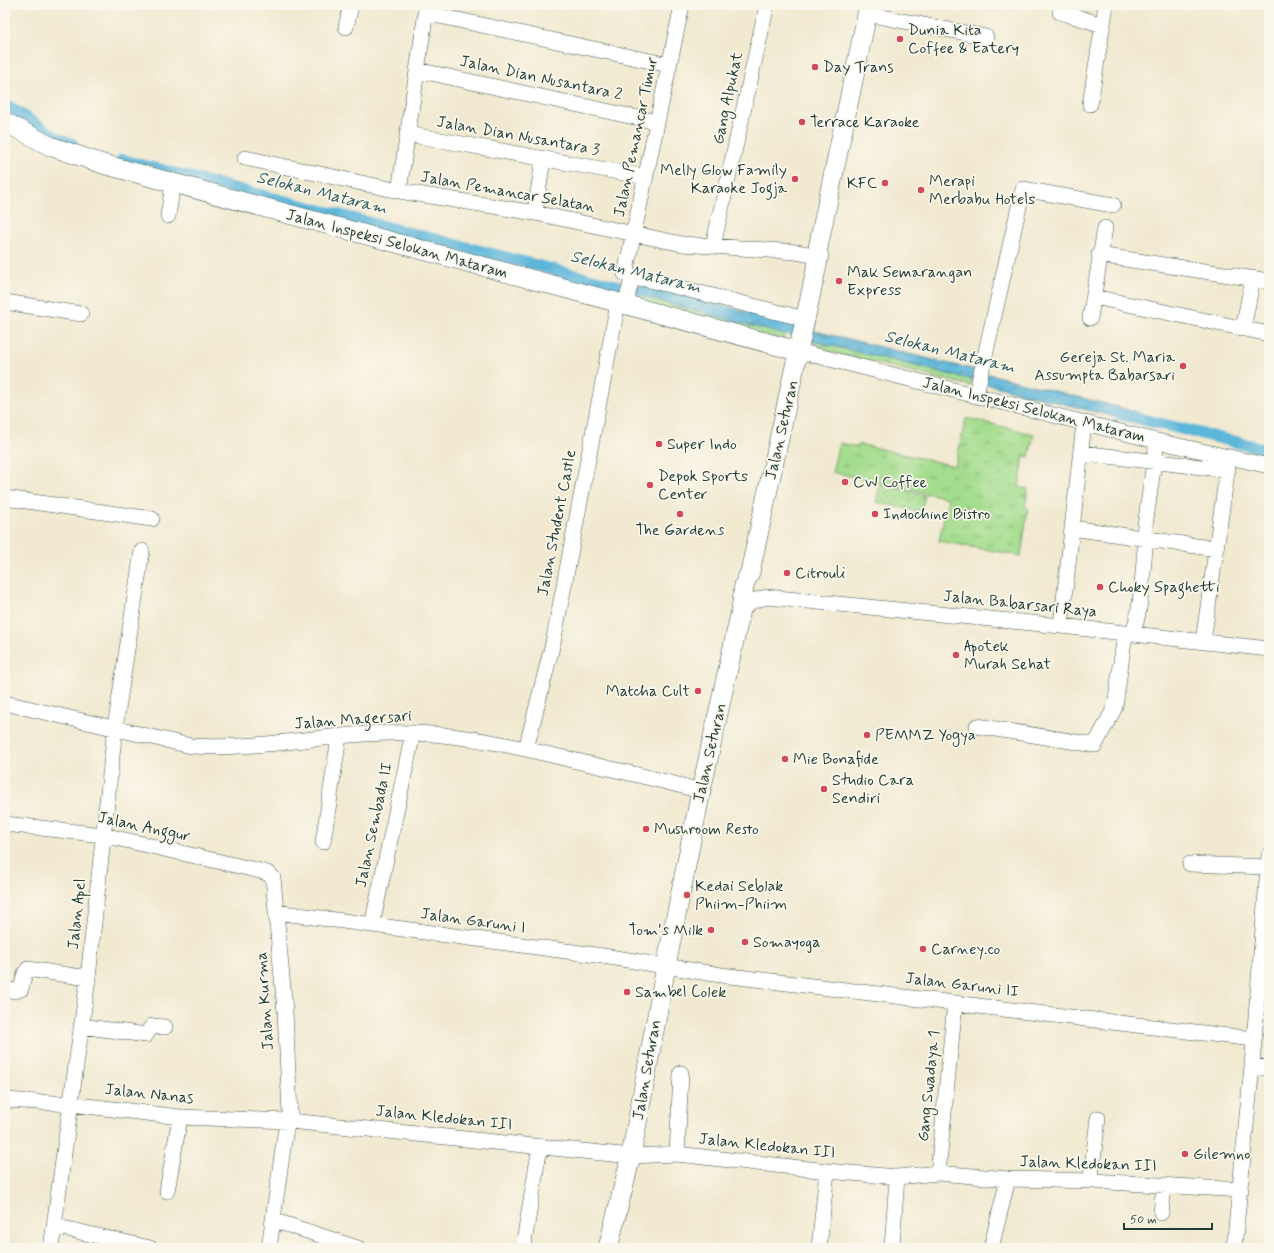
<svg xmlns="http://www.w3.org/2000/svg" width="1274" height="1253" font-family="Mynerve,sans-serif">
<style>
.grass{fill:url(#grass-tufts);stroke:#628d61}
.park{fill:url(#park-crowns);stroke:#628d61}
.garden{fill:url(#garden-dots);stroke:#628d61}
.water{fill:url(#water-waves);stroke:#3e7a87}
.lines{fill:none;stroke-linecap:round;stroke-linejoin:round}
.canal{stroke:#5cb6da;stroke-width:12}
.minor-casing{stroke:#3e574b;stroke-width:16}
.major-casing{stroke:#3e574b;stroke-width:20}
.minor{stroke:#fff;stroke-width:15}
.major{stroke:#fff;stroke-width:19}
.poi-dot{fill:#d1495b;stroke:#fbf7ec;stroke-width:1.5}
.labels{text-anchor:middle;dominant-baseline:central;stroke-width:3.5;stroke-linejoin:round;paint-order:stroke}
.poi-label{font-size:16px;fill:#1f3d34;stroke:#fbf7ec;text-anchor:start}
.street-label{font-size:16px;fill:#1f3d34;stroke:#fbf7ec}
.water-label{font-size:17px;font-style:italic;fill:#2e5b5e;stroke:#fbf7ec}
</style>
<defs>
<pattern id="grass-tufts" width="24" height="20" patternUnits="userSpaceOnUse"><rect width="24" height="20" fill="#a4dd8e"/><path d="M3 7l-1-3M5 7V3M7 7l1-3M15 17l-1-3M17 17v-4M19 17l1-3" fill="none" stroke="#85b475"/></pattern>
<pattern id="park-crowns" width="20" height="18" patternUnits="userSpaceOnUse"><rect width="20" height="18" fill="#a4dd8e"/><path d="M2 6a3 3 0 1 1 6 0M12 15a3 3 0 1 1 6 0" fill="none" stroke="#85b475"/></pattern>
<pattern id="garden-dots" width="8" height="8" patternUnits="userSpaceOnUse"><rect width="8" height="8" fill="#a4dd8e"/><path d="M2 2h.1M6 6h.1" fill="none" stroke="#85b475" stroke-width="1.8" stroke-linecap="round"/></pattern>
<pattern id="water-waves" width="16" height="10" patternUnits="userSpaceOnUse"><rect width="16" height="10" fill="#5cb6da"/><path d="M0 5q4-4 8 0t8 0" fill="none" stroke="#4b95b2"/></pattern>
</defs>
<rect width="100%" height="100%" fill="#fbf7ec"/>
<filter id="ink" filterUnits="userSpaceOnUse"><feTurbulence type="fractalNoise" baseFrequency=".025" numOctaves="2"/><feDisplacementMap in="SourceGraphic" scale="8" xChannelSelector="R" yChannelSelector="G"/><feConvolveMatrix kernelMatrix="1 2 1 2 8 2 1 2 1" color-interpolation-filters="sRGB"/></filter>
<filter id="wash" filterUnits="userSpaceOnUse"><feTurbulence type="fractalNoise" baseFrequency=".012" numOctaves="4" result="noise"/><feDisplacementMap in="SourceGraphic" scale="16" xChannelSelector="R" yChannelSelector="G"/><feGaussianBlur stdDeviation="0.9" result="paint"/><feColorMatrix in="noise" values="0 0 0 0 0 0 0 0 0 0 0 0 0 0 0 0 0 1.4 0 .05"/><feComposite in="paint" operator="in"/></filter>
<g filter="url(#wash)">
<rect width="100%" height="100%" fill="#f1e9d0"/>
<path class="grass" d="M 966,418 L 1034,434 L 1029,457 L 1024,456 L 1019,487 L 1028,489 L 1025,507 L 1028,508 L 1021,556 L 939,541 L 948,498 L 832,472 L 839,443 L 858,447 L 859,444 L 955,466 Z"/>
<path class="park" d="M 634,294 L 785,335 L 784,340 L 633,301 Z
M 808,340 L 973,380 L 971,386 L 806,346 Z"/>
<path class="garden" d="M 880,484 L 925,495 L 921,512 L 876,502 Z"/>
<path class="water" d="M 637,284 L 788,322 L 785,335 L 634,294 Z
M 811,330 L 975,370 L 973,380 L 808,340 Z
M 985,373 L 1137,412 L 1134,422 L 982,383 Z"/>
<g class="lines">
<path class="canal" d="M 5,104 L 58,139 L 72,144
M 122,160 L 637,291
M 771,325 L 808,334
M 1120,414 L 1269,450"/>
</g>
</g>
<g filter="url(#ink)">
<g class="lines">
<g class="minor-casing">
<path id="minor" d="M 682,5 L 625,274 L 801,318
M 1060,5 L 1060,12 L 1103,25
M 425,13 L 669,65
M 867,14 L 986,37
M 346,27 L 351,5
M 417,70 L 657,122
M 1090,104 L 1106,5
M 407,134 L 646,177
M 245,158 L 399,191 L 535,213 L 682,244 L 796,252 L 819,256
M 399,191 L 427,5
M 535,213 L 543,159
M 168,216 L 173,184
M 713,246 L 767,5
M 1099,255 L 1269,281
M 1094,297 L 1269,334
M 5,302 L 81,314
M 625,305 L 633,276
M 1090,318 L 1105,228
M 1243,329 L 1253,278
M 794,350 L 1157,441 L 1269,466
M 976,395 L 1023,189 L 1113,205
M 1081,453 L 1228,470
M 5,498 L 152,519
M 1072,528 L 1217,549
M 741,610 L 752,601 L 767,597 L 1061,626 L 1269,649
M 1061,626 L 1084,423
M 1132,634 C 1142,614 1143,563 1146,539 L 1144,533 L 1157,441
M 1203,642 L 1229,458
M 5,703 L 191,746 C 265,751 339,730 414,733 C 471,735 526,749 581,762 C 621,771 661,780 701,791
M 977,726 L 1095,745 L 1115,707 L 1125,633
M 526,749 L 553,643 L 618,303
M 5,824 L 103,835 L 256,870 L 267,873 L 273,878 L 285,1011 L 290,1113 L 285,1134 L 269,1248
M 323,842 L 339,737
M 1190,864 L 1267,867
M 276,912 L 603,956 L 721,975 L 1253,1039
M 372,925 L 413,733
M 5,989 L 15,991 L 21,989 L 25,973 L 28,969 L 88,978
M 81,1026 L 146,1035 L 152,1026 L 165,1027
M 1252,1066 L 1269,1068
M 5,1100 L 70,1104 L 180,1117 L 290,1121 L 631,1156 L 677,1154 L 827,1171 L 897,1177 L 938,1173 L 1008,1179 L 1093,1181 L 1241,1190
M 677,1154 L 681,1073
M 938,1173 L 955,1003
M 1093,1181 L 1091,1177 L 1098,1118
M 167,1191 L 180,1117
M 1161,1213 L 1164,1185
M 273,1220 L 358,1248
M 54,1226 L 150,1248
M 51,1248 L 88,978 L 115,728 L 142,551
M 523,1248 L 540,1146
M 819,1248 L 827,1171
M 892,1248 L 897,1177
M 991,1248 L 1008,1179
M 1234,1248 L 1252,1066 L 1269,855"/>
</g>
<g class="major-casing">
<path id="major" d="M 5,122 L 50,146 L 103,164 L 794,350
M 608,1248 L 631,1156 L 666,966 L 701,791 L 741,610 L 744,585 L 750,572 L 819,256 L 817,253 L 820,238 L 869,5"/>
</g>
<use href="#minor" class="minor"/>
<use href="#major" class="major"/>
</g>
</g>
<g class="poi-dot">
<circle cx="900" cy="39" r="4"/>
<circle cx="815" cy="67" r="4"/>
<circle cx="802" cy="122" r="4"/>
<circle cx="795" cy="179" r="4"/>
<circle cx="885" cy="183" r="4"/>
<circle cx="921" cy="190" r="4"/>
<circle cx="839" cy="281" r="4"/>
<circle cx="1183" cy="366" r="4"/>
<circle cx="659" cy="444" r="4"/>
<circle cx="845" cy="482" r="4"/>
<circle cx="650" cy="485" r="4"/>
<circle cx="680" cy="514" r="4"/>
<circle cx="875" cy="514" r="4"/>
<circle cx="787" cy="573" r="4"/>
<circle cx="1100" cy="587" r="4"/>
<circle cx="956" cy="655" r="4"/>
<circle cx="698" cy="691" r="4"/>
<circle cx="867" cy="735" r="4"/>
<circle cx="785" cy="759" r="4"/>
<circle cx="824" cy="789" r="4"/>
<circle cx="646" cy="829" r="4"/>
<circle cx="687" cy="895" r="4"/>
<circle cx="711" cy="930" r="4"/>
<circle cx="745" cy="942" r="4"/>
<circle cx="923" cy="949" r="4"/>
<circle cx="627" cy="992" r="4"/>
<circle cx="1185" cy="1154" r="4"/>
</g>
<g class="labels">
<g class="poi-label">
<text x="908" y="30">Dunia Kita<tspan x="908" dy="18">Coffee &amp; Eatery</tspan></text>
<text x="823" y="67">Day Trans</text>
<text x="810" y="122">Terrace Karaoke</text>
<text x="787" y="170" text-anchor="end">Melly Glow Family<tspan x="787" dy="18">Karaoke Jogja</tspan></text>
<text x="929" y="181">Merapi<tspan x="929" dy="18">Merbabu Hotels</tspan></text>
<text x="877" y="183" text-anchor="end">KFC</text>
<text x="847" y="272">Mak Semarangan<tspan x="847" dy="18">Express</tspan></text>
<text x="1175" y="357" text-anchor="end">Gereja St. Maria<tspan x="1175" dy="18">Assumpta Babarsari</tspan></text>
<text x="667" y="444">Super Indo</text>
<text x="658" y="476">Depok Sports<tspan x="658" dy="18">Center</tspan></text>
<text x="853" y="482">CW Coffee</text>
<text x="883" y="514">Indochine Bistro</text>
<text x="680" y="530" text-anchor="middle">The Gardens</text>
<text x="795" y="573">Citrouli</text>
<text x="1108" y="587">Choky Spaghetti</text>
<text x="964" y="646">Apotek<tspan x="964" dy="18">Murah Sehat</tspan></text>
<text x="690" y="691" text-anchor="end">Matcha Cult</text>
<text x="875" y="735">PEMMZ Yogya</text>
<text x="793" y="759">Mie Bonafide</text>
<text x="832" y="780">Studio Cara<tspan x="832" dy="18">Sendiri</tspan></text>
<text x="654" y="829">Mushroom Resto</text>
<text x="695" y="886">Kedai Seblak<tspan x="695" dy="18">Phiim-Phiim</tspan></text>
<text x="703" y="930" text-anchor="end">Tom's Milk</text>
<text x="753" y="942">Somayoga</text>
<text x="931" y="949">Carney.co</text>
<text x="635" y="992">Sambel Colek</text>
<text x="1193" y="1154">Gilemno</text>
</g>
<g class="street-label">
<text transform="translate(541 78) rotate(12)">Jalan Dian Nusantara 2</text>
<text transform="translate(728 98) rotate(-78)">Gang Alpukat</text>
<text transform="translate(518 136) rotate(10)">Jalan Dian Nusantara 3</text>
<text transform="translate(636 137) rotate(-78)">Jalan Pemancar Timur</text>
<text transform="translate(508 192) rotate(10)">Jalan Pemancar Selatan</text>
<text transform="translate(397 244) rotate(15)">Jalan Inspeksi Selokan Mataram</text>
<text transform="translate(1034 410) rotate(14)">Jalan Inspeksi Selokan Mataram</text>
<text transform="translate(782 430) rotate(-77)">Jalan Seturan</text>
<text transform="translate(557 523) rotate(-79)">Jalan Student Castle</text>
<text transform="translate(1020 604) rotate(6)">Jalan Babarsari Raya</text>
<text transform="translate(353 720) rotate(-4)">Jalan Magersari</text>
<text transform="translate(710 753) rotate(-77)">Jalan Seturan</text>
<text transform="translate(374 825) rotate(-78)">Jalan Sembada II</text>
<text transform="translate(144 827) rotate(12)">Jalan Anggur</text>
<text transform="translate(77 914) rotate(-84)">Jalan Apel</text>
<text transform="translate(473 921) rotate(8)">Jalan Garuni I</text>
<text transform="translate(962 985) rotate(7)">Jalan Garuni II</text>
<text transform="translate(265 1001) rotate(-94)">Jalan Kurma</text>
<text transform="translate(647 1070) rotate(-80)">Jalan Seturan</text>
<text transform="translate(929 1086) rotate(-84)">Gang Swadaya 1</text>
<text transform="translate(149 1094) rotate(6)">Jalan Nanas</text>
<text transform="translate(444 1118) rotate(6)">Jalan Kledokan III</text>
<text transform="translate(767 1146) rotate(6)">Jalan Kledokan III</text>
<text transform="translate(1088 1164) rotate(2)">Jalan Kledokan III</text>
</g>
<g class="water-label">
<text transform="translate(322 193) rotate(14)">Selokan Mataram</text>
<text transform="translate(636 272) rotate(14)">Selokan Mataram</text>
<text transform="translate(950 352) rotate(14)">Selokan Mataram</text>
</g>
</g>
<rect width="1274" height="1253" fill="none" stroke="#fbf7ec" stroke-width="20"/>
<path d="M1124 1223v6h88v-6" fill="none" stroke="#1f3d34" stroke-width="2"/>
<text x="1130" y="1223" font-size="12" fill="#1f3d34" stroke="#fbf7ec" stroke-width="3" paint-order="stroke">50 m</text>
</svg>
